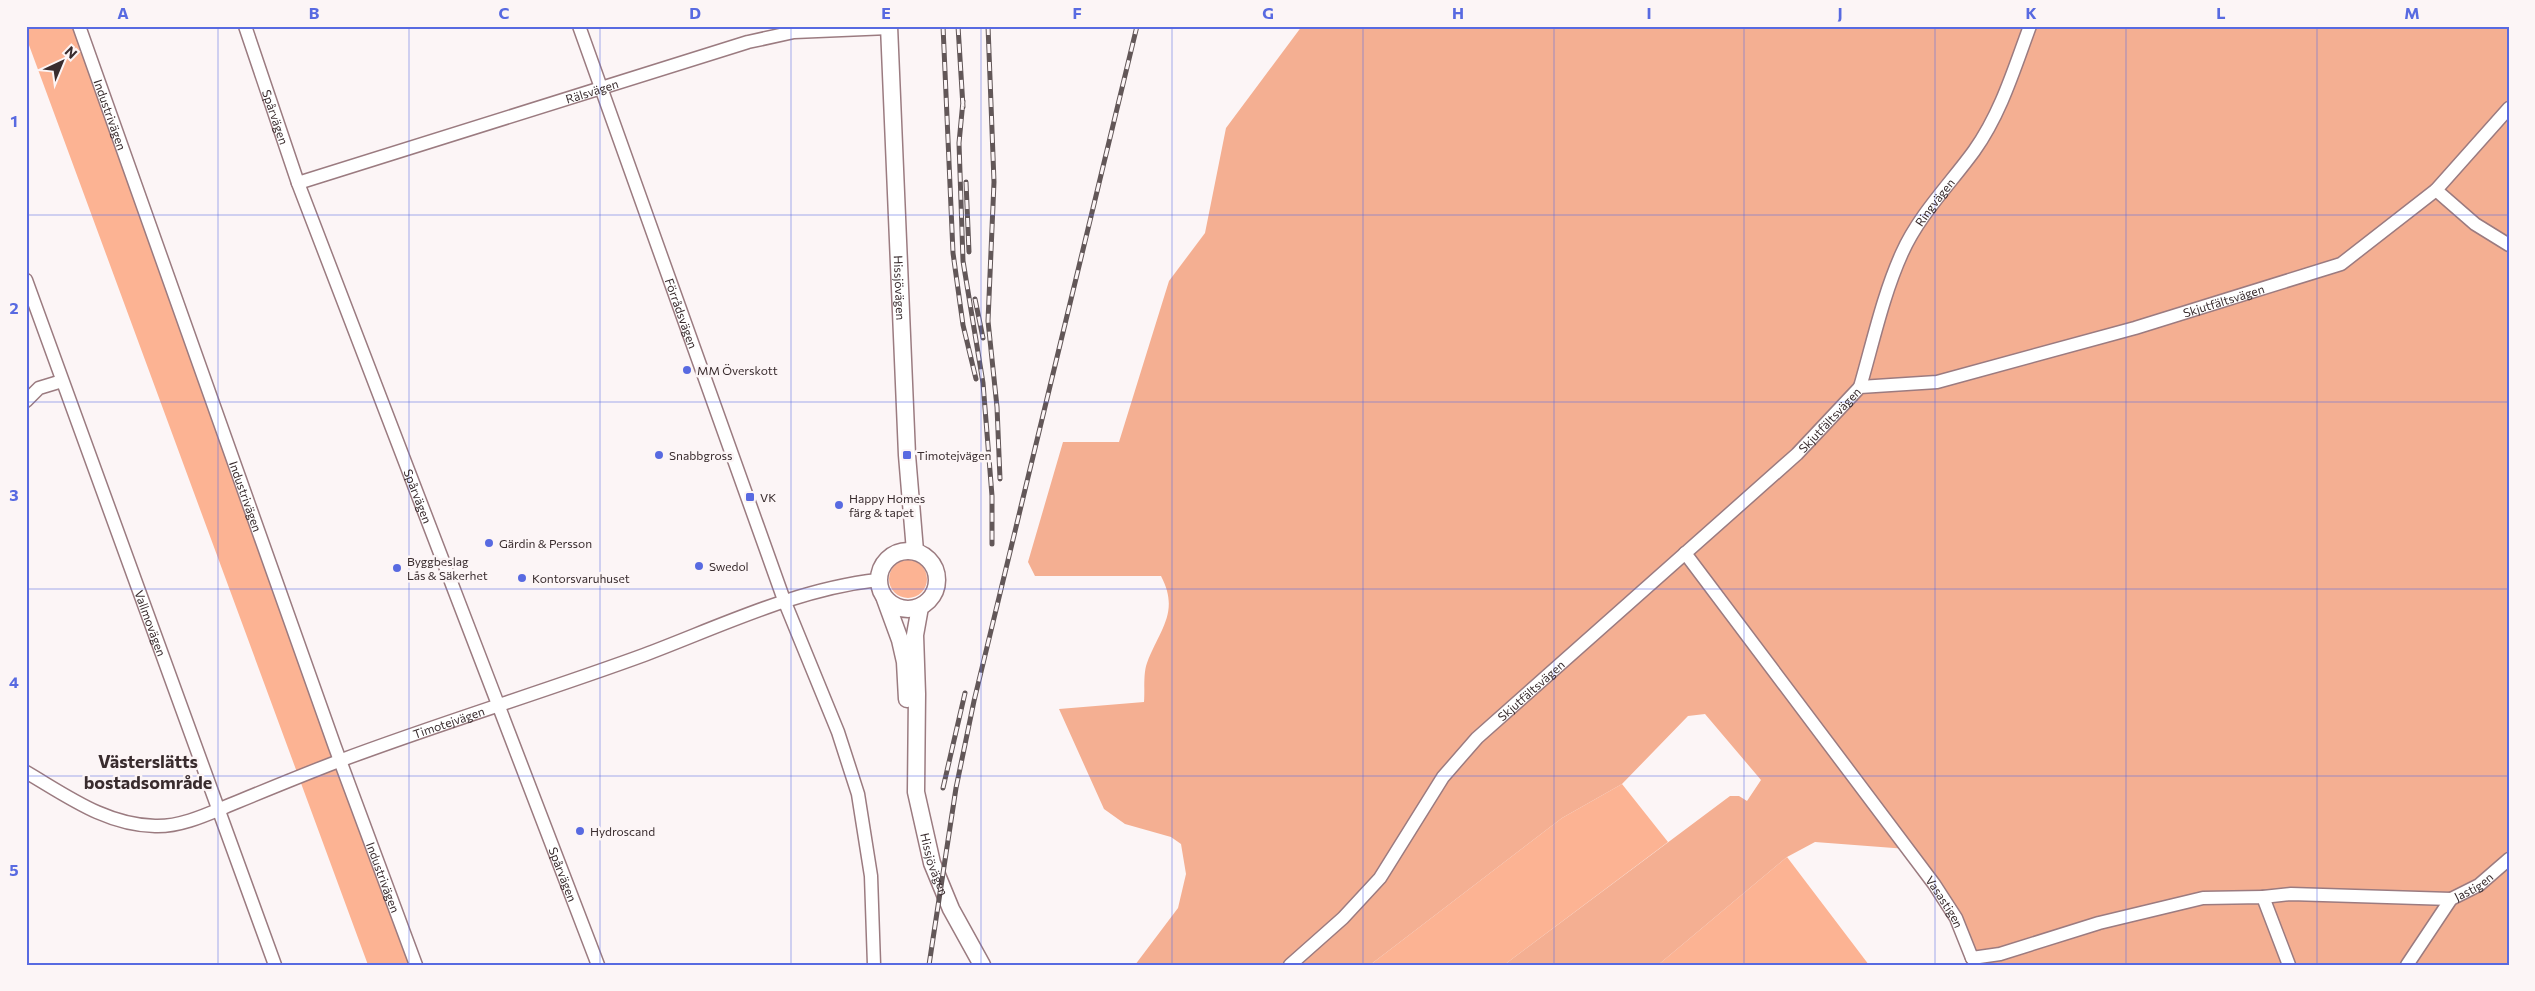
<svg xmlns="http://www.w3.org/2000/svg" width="2535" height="991" font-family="Commissioner,sans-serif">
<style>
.green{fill:#fcb393}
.forest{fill:#f4af92}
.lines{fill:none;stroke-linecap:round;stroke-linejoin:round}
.minor-casing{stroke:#9b7b80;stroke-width:15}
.major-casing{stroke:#9b7b80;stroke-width:19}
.minor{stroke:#fff;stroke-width:12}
.major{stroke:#fff;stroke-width:16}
.rail-casing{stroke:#625758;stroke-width:5}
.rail{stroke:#fcf5f6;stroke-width:3;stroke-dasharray:9;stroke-linecap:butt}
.grid{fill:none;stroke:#586ae1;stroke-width:1;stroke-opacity:0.55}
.poi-dot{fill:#586ae1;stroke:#fcf5f6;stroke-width:2}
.labels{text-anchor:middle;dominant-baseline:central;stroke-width:5;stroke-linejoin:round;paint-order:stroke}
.street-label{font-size:12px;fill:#392c2e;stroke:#fcf5f6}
.poi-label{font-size:12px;fill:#392c2e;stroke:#fcf5f6;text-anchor:start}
.district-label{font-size:18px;font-weight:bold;fill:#392c2e;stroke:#fcf5f6}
.neatline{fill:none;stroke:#586ae1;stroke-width:2}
.grid-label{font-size:16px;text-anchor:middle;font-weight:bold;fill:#586ae1}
</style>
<rect width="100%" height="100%" fill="#fcf5f6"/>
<path class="green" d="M 26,26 L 79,26 L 416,965 L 368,965 L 26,37 Z
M889 579a19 19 0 1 1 38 0a19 19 0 1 1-38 0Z
M 1622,784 L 1668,842 L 1504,965 L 1370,965 L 1562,818 Z
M 1787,857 L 1869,965 L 1658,965 Z"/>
<path class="forest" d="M 1302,26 L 2509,26 L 2509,965 L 1964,965 L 1972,958 L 1956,918 L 1907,849 L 1815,842 L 1787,857 L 1658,965 L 1504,965 L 1730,796 L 1739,796 L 1747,801 L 1761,780 L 1705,714 L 1688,716 L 1622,784 L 1562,818 L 1370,965 L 1135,965 L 1178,908 L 1186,874 L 1181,844 L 1171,837 L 1125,824 L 1104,809 L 1059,709 L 1144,702 C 1145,690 1143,674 1147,663 C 1160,629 1180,612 1161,576 L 1035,576 L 1028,562 L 1063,442 L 1119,442 L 1169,281 L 1205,233 L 1226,128 Z"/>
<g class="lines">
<g class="minor-casing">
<g id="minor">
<path id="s1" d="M 79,26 L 335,747 L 416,965"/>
<path id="s2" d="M 245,26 L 298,183 L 598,965"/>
<path id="s3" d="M 579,26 L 784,600 L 838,732 L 858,794 L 871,876 L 874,965"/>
<path id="s4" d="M 298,183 L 748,42 L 794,32 L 889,28"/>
<path d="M 2436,190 L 2475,224 L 2509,245"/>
<path id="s5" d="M 26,280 L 275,965"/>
<path id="s6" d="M 1860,387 C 1873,342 1883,295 1902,253 C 1919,215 1950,184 1974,151 C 2001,113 2014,69 2030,26"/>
<path d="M 26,401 L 39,388 L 62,381"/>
<path id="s7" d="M 1685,553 L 1934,884 L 1956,918 L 1972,958"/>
<path id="s8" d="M 26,772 C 67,796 106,825 155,826 C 183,827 212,812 237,802 C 271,788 305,774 339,761 C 440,723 543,692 644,655 C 721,626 796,589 878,580"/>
<path d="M 2263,897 L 2291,894 L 2451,899"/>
<path d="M 1972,958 L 2000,954 L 2099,923 L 2203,898 L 2263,897 L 2289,965"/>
<path id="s9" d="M 1290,965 L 1343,918 L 1380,878 L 1443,777 L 1477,738 L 1797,454 L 1860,387 L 1937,382 L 2135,328 L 2341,264 L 2436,190 L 2509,108"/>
<path id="s10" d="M 2407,965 L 2451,899 L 2479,885 L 2509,859"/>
</g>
</g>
<g class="major-casing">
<g id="major">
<path id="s11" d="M 889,26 L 907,455 L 915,551"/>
<circle cx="908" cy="580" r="29"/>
<path d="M 885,599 L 900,640 L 905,662 L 907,699"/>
<path id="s12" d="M 920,607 L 915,635 L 917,694 L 916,792 L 932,863 L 951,909 L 982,965"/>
</g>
</g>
<use href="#minor" class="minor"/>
<use href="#major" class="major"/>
<g class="rail-casing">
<path id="rail" d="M 943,26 L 953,253 L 963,325 L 976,379
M 958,26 L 963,107
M 988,26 L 994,182 L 988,321 L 997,407 L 1000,479
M 963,101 L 959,143 L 963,261 L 983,383 L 992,496 L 992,544
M 966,182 L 969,252
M 975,299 L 983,338
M 943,788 L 965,693
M 929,965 L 956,788 L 974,701 L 1137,26"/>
</g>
<use href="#rail" class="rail"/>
</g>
<path class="grid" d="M 218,26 L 218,965M 409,26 L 409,965M 600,26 L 600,965M 791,26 L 791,965M 981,26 L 981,965M 1172,26 L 1172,965M 1363,26 L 1363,965M 1554,26 L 1554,965M 1744,26 L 1744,965M 1935,26 L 1935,965M 2126,26 L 2126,965M 2317,26 L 2317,965M 26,215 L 2509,215M 26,402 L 2509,402M 26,589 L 2509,589M 26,776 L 2509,776"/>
<g class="poi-dot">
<circle cx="687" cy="370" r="5"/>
<circle cx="659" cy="455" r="5"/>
<rect x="902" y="450" width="10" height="10" rx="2.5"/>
<rect x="745" y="492" width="10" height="10" rx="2.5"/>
<circle cx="839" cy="505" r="5"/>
<circle cx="489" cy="543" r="5"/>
<circle cx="699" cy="566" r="5"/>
<circle cx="397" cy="568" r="5"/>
<circle cx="522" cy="578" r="5"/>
<circle cx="580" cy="831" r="5"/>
</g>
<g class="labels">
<g class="street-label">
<text stroke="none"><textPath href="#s4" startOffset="308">Rälsvägen</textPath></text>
<text stroke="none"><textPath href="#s1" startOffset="94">Industrivägen</textPath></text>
<text stroke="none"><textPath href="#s2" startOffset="96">Spårvägen</textPath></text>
<text stroke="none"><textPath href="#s6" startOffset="201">Ringvägen</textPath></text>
<text stroke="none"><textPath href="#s11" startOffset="262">Hissjövägen</textPath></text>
<text stroke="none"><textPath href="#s9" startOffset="1191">Skjutfältsvägen</textPath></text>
<text stroke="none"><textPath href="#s3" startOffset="305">Förrådsvägen</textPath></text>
<text stroke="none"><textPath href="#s9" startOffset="771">Skjutfältsvägen</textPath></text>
<text stroke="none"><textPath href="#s1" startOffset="499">Industrivägen</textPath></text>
<text stroke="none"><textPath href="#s2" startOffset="501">Spårvägen</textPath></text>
<text stroke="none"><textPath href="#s5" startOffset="365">Vallmovägen</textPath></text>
<text stroke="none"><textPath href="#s9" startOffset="368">Skjutfältsvägen</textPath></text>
<text stroke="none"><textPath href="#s8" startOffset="454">Timotejvägen</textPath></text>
<text stroke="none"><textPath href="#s12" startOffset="260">Hissjövägen</textPath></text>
<text stroke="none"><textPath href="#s2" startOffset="906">Spårvägen</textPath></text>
<text stroke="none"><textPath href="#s1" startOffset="904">Industrivägen</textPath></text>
<text stroke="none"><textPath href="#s10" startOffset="105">Jastigen</textPath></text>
<text stroke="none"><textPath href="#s7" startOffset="435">Vasastigen</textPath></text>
</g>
<g class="poi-label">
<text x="697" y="370">MM Överskott</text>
<text x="669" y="455">Snabbgross</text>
<text x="917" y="455">Timotejvägen</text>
<text x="760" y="497">VK</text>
<text x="849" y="498">Happy Homes<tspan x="849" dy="14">färg &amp; tapet</tspan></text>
<text x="499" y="543">Gärdin &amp; Persson</text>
<text x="407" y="561">Byggbeslag<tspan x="407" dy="14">Lås &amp; Säkerhet</tspan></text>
<text x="709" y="566">Swedol</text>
<text x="532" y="578">Kontorsvaruhuset</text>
<text x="590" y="831">Hydroscand</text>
</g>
<g class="district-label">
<text x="148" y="761">Västerslätts<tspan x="148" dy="21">bostadsområde</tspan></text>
</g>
</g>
<rect width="2535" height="991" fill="none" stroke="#fcf5f6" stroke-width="55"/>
<g transform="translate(62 62) rotate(44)" stroke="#fcf5f6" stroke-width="4" paint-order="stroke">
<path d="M0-4L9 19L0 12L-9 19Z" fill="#392c2e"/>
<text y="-8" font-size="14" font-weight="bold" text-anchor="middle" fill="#392c2e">N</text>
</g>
<rect x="28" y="28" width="2480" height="936" class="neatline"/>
<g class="grid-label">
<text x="123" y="19">A</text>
<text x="314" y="19">B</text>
<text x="504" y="19">C</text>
<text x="695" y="19">D</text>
<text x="886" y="19">E</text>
<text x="1077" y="19">F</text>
<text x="1268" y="19">G</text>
<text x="1458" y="19">H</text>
<text x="1649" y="19">I</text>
<text x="1840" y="19">J</text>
<text x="2031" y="19">K</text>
<text x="2221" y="19">L</text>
<text x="2412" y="19">M</text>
<text x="14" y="127">1</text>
<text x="14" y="314">2</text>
<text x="14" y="501">3</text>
<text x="14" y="688">4</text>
<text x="14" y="876">5</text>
</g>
</svg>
